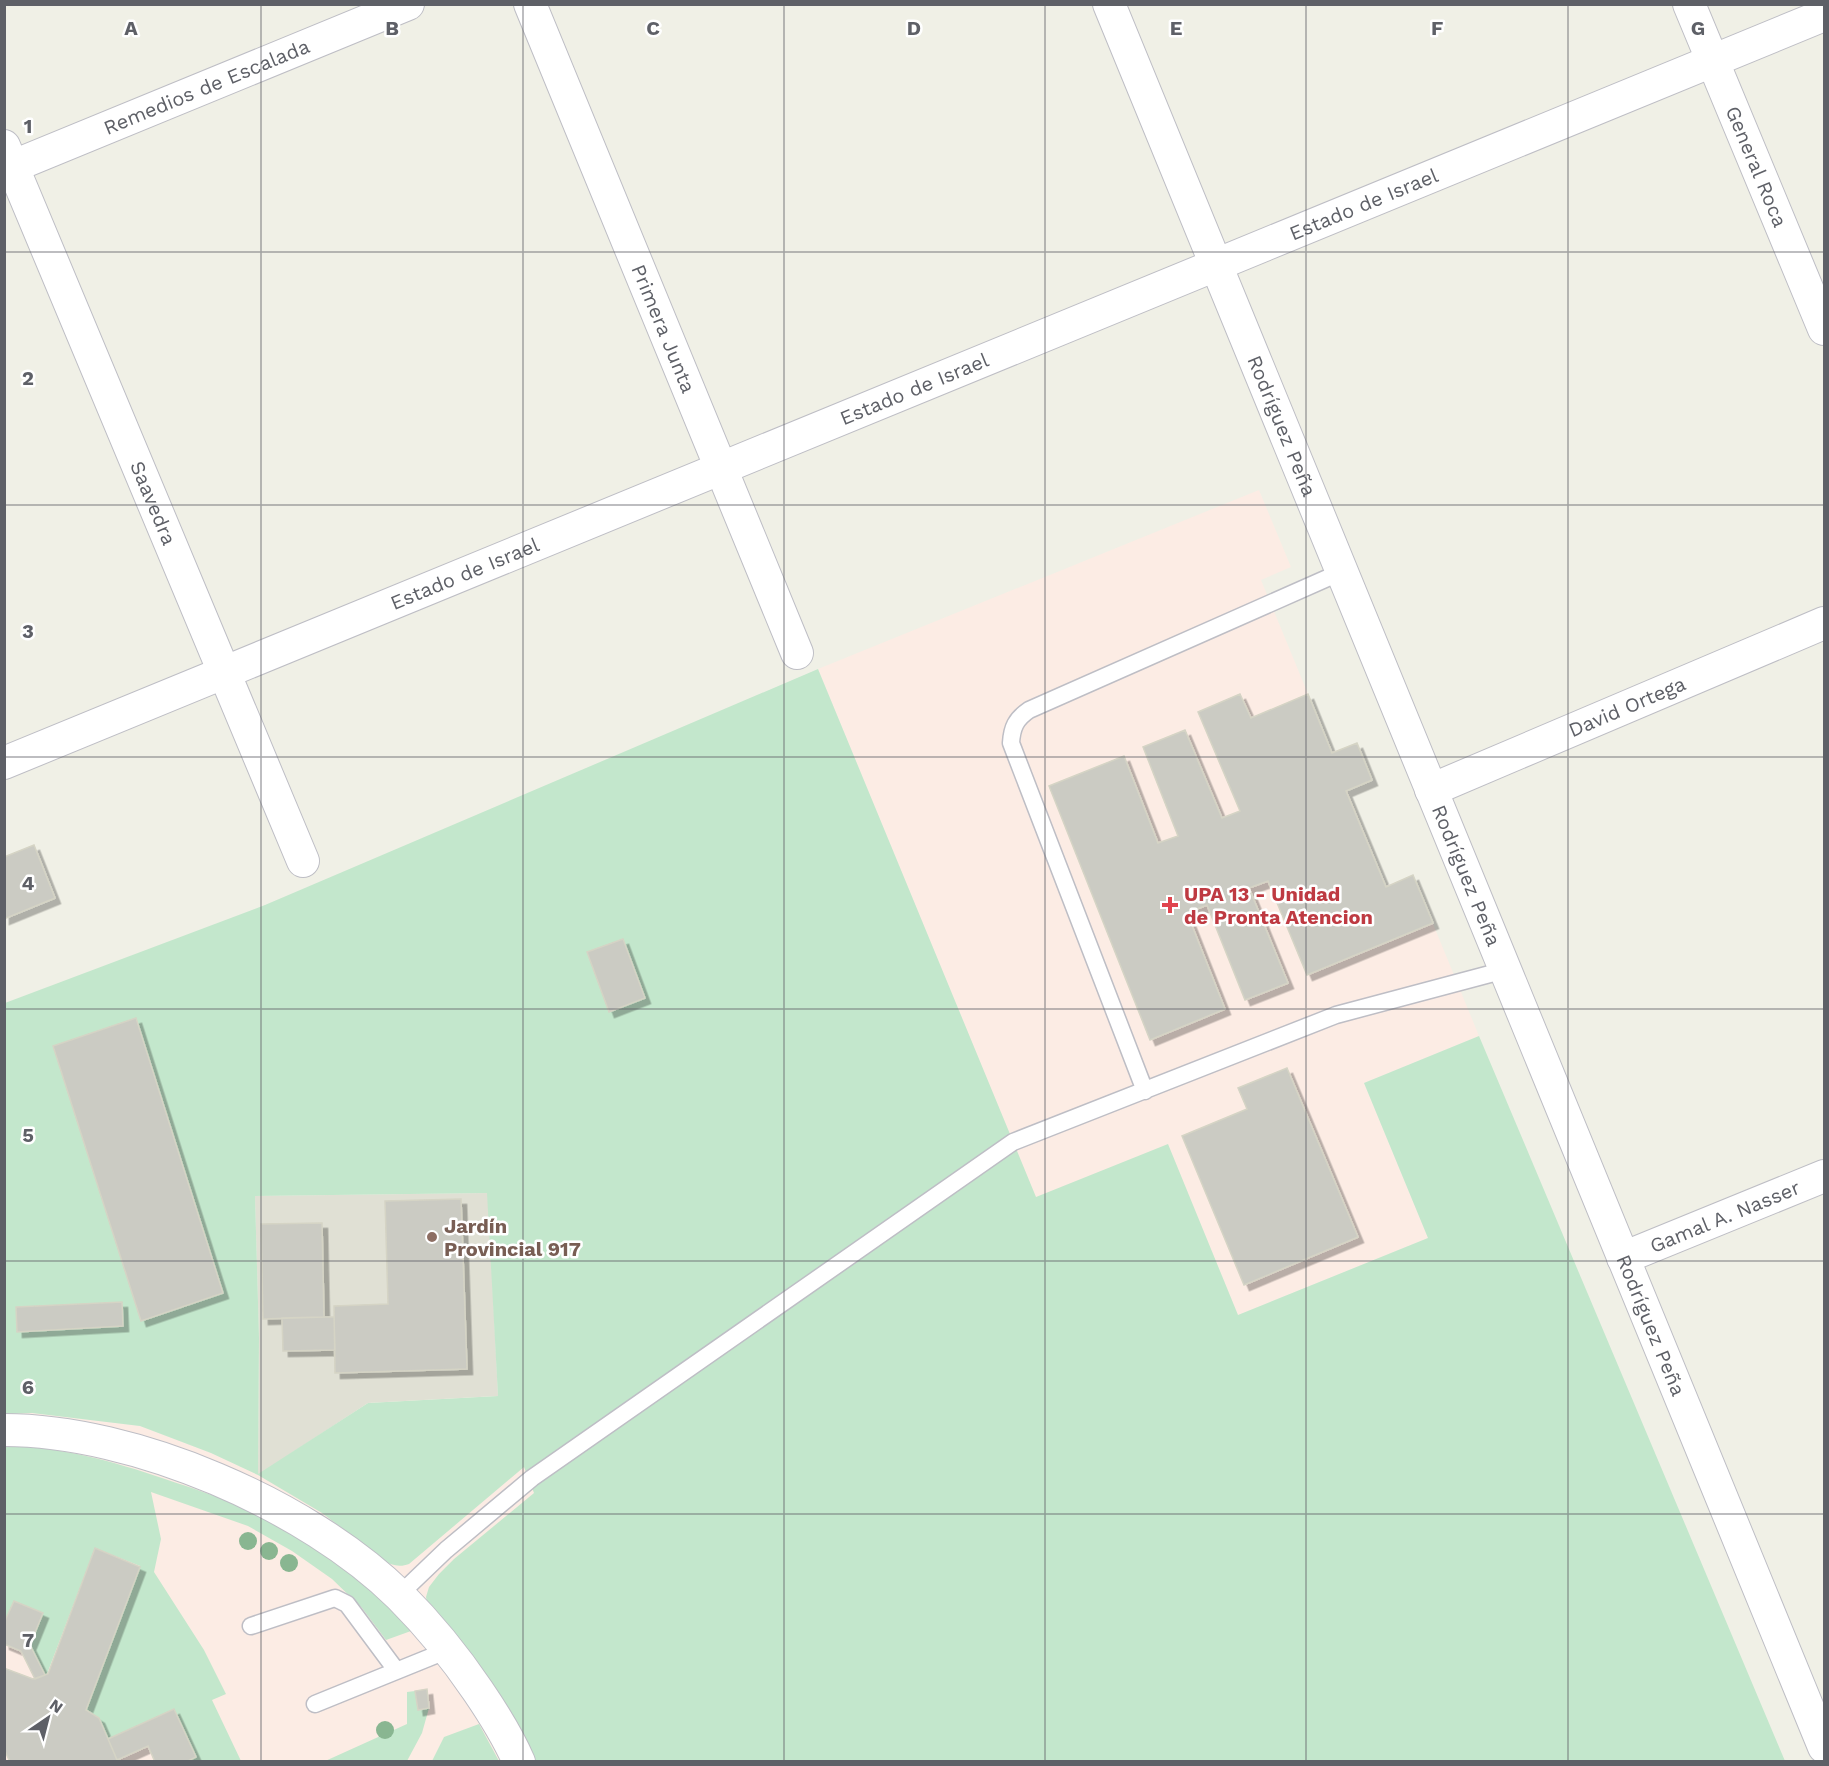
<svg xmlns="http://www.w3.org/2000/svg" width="1829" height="1766" font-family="'Work Sans',sans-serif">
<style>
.education{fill:#e0e0d4}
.medical{fill:#fcece4}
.green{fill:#c3e7cc;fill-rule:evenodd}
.building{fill:#cbcbc3;stroke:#d5d4c5;stroke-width:1.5;filter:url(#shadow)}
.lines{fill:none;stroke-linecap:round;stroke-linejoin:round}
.service-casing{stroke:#bebec5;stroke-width:19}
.minor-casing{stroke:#bebec5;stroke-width:34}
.service{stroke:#fff;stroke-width:16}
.minor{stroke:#fff;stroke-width:32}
.tree{fill:#89b691}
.grid{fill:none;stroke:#5e6067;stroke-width:1.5;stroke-opacity:0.55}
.health-dot{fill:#e0444e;stroke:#fff;stroke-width:2}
.education-dot{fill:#8d6e63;stroke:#fff;stroke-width:2}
.labels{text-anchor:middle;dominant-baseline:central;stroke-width:5;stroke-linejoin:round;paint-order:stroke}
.street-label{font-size:20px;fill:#5e6067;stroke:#fff}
.health-label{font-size:20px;font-weight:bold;fill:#be3a42;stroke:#fff;text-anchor:start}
.education-label{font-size:20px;font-weight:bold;fill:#785e54;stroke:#fff;text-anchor:start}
.grid-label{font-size:20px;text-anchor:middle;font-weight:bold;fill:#5e6067;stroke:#fff;stroke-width:5;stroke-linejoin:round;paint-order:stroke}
</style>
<defs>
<filter id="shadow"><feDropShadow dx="5.5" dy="5.5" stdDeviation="0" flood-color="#0004"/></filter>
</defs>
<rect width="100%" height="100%" fill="#f0f0e6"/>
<path class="education" d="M 488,1193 L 498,1396 L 368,1403 L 258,1475 L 259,1337 L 255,1196 Z"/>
<path class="medical" d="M 1259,490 L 1291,567 L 1261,580 L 1332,752 L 1357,743 L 1372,780 L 1347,791 L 1386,886 L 1413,875 L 1479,1036 L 1364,1083 L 1428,1238 L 1238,1315 L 1168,1145 L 1036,1198 L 818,669 Z
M 498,1396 L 647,1761 L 5,1761 L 4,1414 L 32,1413 L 140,1426 L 211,1453 L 258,1475 L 368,1403 Z"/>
<path class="green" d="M 818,669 L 1036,1197 L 1168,1144 L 1238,1315 L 1428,1238 L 1364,1083 L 1479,1036 L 1785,1761 L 533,1761 L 427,1603 L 426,1597 L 429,1587 L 439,1574 L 454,1559 L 534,1493 L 524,1467 L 409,1564 C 401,1567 396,1566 388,1563 L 322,1513 L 258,1475 L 211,1453 L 140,1426 L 32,1413 L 5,1414 L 5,1003 L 265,905 ZM 136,1019 L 223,1293 L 141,1321 L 53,1046 ZM 487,1193 L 498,1396 L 368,1403 L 258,1474 L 259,1337 L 255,1196 Z
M 5,1445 C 60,1447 113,1461 165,1479 C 192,1488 220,1497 246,1509 C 292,1531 343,1563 380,1597 C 391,1608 401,1620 411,1631 L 386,1640 L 362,1608 L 332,1579 L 292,1551 L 248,1526 L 151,1492 L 161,1539 L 154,1572 L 204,1650 L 226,1694 L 212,1700 L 241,1761 L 186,1762 L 196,1757 L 174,1709 L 108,1739 L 99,1718 L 86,1710 L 140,1566 L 95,1548 L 47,1674 L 45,1675 L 30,1645 L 43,1613 L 14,1601 L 5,1623 Z
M 415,1691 L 418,1710 L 429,1708 L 422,1733 L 407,1761 L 323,1762 L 407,1724 L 407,1692 Z
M 479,1724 L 499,1761 L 432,1761 L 444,1737 Z"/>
<path class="building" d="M 1240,694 L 1251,718 L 1308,694 L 1332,753 L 1357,743 L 1372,780 L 1346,791 L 1386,887 L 1413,875 L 1433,923 L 1307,975 L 1268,881 L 1249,888 L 1288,983 L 1245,1000 L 1207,905 L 1187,913 L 1225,1009 L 1150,1040 L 1049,786 L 1124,756 L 1158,843 L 1178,836 L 1143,747 L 1185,730 L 1222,818 L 1240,811 L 1198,712 Z
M 34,845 L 55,898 L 4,919 L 4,857 Z
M 623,939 L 645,998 L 609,1012 L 587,952 Z
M 136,1018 L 223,1293 L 141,1321 L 53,1046 Z
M 1287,1068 L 1358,1237 L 1244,1285 L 1182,1136 L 1247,1109 L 1238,1088 Z
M 461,1199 L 467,1369 L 335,1373 L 334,1306 L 388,1304 L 385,1201 Z
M 322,1223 L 324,1317 L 263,1319 L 261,1224 Z
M 122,1302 L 123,1326 L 17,1332 L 16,1307 Z
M 324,1317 L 334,1317 L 335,1350 L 283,1351 L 282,1318 Z
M 95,1548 L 140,1567 L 86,1710 L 99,1718 L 118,1762 L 10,1762 L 4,1749 L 4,1668 L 33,1679 L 48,1674 Z
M 14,1601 L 43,1613 L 30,1645 L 45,1675 L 35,1679 L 21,1651 L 4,1644 L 4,1623 Z
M 427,1689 L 429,1708 L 418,1710 L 415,1691 Z
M 174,1709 L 196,1757 L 186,1762 L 155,1762 L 148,1746 L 117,1760 L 108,1739 Z"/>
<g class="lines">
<g class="service-casing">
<path id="service" d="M 1145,1091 L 1011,743 C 1012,727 1016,719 1029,710 L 1341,572
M 399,1595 L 446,1550 L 532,1478 L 1013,1142 L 1336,1015 L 1505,970
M 251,1626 L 335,1598 L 347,1604 L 396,1670
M 315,1704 L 448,1650"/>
</g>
<g class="minor-casing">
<g id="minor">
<path id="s1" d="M 530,4 L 797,653"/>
<path id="s2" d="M 1109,4 L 1824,1747"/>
<path id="s3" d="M 1689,4 L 1824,329"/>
<path id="s4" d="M 4,146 L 303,861"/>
<path id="s5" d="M 4,170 L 408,4"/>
<path id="s6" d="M 4,763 L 1824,15"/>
<path id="s7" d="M 1431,790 L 1824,623"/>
<path id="s8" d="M 1623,1258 L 1824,1176"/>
<path d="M 4,1430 C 134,1430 308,1505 400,1596 C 429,1625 455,1657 478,1691 C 493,1713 508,1737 519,1762"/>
</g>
</g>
<use href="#service" class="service"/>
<use href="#minor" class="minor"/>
</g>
<g class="tree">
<circle cx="248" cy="1541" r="9"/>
<circle cx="269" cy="1551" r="9"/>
<circle cx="289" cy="1563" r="9"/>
<circle cx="385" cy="1730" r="9"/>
</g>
<path class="grid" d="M 261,4 L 261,1762M 523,4 L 523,1762M 784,4 L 784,1762M 1045,4 L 1045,1762M 1306,4 L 1306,1762M 1568,4 L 1568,1762M 4,252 L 1824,252M 4,505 L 1824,505M 4,757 L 1824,757M 4,1009 L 1824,1009M 4,1261 L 1824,1261M 4,1514 L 1824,1514"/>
<path class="health-dot" d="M1167 896h6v6h6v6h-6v6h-6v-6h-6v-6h6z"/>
<circle class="education-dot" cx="432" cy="1237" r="6"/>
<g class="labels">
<g class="street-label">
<text stroke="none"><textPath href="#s5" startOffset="219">Remedios de Escalada</textPath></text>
<text stroke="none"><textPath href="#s3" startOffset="176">General Roca</textPath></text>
<text stroke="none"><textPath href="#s6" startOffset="1470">Estado de Israel</textPath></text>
<text stroke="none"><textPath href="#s1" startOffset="351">Primera Junta</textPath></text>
<text stroke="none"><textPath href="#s6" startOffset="984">Estado de Israel</textPath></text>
<text stroke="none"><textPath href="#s2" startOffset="456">Rodríguez Peña</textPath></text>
<text stroke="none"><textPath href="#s4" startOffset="387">Saavedra</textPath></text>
<text stroke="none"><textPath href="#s6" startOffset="498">Estado de Israel</textPath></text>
<text stroke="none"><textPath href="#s7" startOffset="213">David Ortega</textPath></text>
<text stroke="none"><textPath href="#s2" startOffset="942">Rodríguez Peña</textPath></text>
<text stroke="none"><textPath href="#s8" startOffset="110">Gamal A. Nasser</textPath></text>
<text stroke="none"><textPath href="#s2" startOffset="1428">Rodríguez Peña</textPath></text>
</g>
<g class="health-label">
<text x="1184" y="894">UPA 13 - Unidad<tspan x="1184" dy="23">de Pronta Atencion</tspan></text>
</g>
<g class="education-label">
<text x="444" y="1226">Jardín<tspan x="444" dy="23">Provincial 917</tspan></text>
</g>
</g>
<g class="grid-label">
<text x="131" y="35">A</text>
<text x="392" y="35">B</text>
<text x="653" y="35">C</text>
<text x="914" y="35">D</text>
<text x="1176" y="35">E</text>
<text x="1437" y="35">F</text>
<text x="1698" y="35">G</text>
<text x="28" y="133">1</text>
<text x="28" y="385">2</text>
<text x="28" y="638">3</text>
<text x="28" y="890">4</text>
<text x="28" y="1142">5</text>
<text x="28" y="1394">6</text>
<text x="28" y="1647">7</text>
</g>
<rect width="1829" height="1766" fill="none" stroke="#5e6067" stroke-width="12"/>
<g transform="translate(48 1718) rotate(35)" stroke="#ffffff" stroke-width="4.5" paint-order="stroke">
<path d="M0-4.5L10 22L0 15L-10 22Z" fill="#5e6067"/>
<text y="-9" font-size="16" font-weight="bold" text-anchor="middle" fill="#5e6067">N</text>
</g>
</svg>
